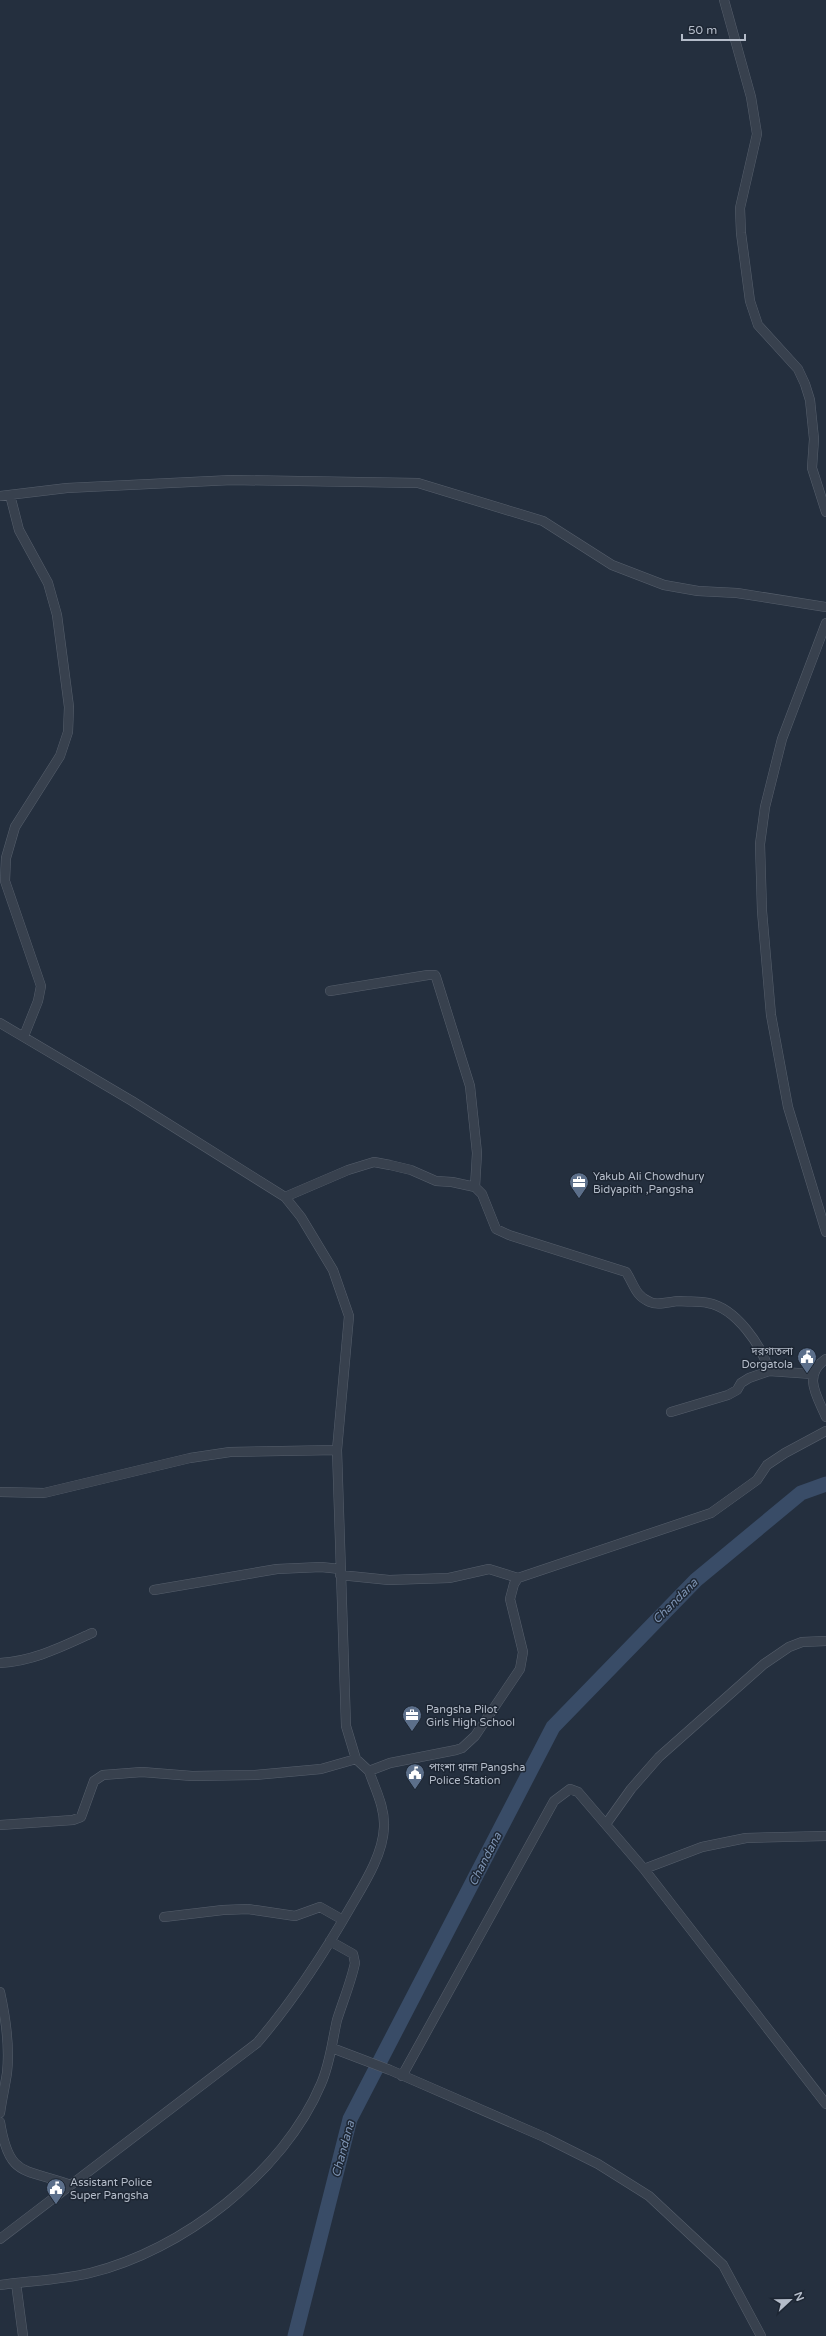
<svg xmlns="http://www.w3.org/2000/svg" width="826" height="2336" font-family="'Varela Round','Noto Sans Bengali',sans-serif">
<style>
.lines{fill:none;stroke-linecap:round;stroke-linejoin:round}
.river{stroke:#394c67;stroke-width:15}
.minor-casing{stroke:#565f6c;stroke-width:10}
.minor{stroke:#38414e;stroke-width:9}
.labels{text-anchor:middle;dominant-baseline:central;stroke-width:3;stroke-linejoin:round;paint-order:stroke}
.poi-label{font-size:11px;fill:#b4bcc9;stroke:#1d2633;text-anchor:start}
.water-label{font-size:12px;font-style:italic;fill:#7c92b1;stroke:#1d2633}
</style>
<rect width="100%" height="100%" fill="#242f3e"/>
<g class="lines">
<path class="river" d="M 295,2336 L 350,2119 L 553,1727 L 696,1580 L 801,1493 L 826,1484"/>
<g class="minor-casing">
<path id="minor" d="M 724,0 L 751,97 L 757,134 L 740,208 L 741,233 L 750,301 L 758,325 L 798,369 L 805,384 L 810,400 L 814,439 L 812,468 L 826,512
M 10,495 L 19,530 L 48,583 L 57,615 L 69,707 L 68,732 L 60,756 L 15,827 L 6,858 L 5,881 L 41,986 L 38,1001 L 24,1036
M 0,496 L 67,488 L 232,480 L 418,483 L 543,521 L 612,565 L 664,585 L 698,591 L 737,593 L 826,607
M 826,623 L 782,739 L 765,807 L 760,844 L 762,911 L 771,1015 L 788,1107 L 826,1232
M 330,991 L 428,975 L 435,975 L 436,977 L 470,1086 L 477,1153 L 475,1187
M 0,1023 L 132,1101 L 285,1197 L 301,1217 L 333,1270 L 349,1316 L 337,1450 L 346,1726 L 356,1759 L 369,1771
M 285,1197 L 348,1170 L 374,1162 L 390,1165 L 411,1170 L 436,1181 L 452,1182 L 475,1187 L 482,1194 L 496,1229 L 509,1235 L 626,1272 C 634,1284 635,1296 650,1302 C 658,1306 671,1301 680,1301 C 689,1302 699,1301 708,1303 C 736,1308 762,1346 769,1371 L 812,1374
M 826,1359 C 802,1375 817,1396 826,1417
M 671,1412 L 728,1395 L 737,1390 L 741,1383 L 749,1378 L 769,1371
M 0,1492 L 44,1493 L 190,1458 L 230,1452 L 337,1450
M 340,1575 L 389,1580 L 449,1578 L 489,1569 L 518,1578
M 154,1590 L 277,1569 L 321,1567 L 340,1569
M 0,1663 C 34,1661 61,1647 92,1633
M 606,1824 L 631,1789 L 659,1757 L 764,1664 L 789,1647 L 802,1642 L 826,1641
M 0,1825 L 73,1820 L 81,1817 L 94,1781 L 103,1775 L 142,1772 L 192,1776 L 255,1775 L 321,1769 L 356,1759
M 644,1869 L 702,1847 L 746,1838 L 826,1836
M 164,1917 L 223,1910 L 248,1909 L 295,1916 L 320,1907 L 343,1920
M 0,1992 C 6,2019 10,2045 7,2073 C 5,2086 2,2099 0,2113
M 332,2048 L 390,2070 L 544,2137 L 598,2164 L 649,2196 L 723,2265 L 761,2336
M 402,2076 L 554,1801 L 570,1789 L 578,1792 L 644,1869 L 826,2104
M 0,2122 C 9,2178 24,2168 71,2185
M 0,2239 L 257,2043 C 293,2001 323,1955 350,1908 C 364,1884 383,1855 384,1827 C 385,1807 375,1789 369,1771 L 390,1763 L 456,1750 L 462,1748 L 475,1736 L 520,1669 L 523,1652 L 510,1599 L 514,1584 L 518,1578 L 711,1513 L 757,1480 L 767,1465 L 785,1453 L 826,1431
M 16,2283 L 23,2336
M 0,2285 C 29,2281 61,2280 90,2273 C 182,2251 284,2172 321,2084 C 330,2064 332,2042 337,2020 C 343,2001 351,1982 355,1963 L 353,1954 L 330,1941"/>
</g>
<use href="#minor" class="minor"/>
</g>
<defs>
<g id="office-pin" transform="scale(1)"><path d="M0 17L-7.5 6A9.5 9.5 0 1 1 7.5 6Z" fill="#5c6f8a" stroke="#1d2633"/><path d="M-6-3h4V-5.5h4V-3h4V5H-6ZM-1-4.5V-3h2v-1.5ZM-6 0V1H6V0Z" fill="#fff"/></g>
<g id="civic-pin" transform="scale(1)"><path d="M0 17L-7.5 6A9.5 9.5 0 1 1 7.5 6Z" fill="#5c6f8a" stroke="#1d2633"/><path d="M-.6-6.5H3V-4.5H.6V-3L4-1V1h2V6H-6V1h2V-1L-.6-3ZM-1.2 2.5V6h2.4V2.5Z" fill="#fff"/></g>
</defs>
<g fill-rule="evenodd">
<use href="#office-pin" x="579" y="1182"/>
<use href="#civic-pin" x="807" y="1357"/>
<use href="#office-pin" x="412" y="1715"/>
<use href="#civic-pin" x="415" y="1773"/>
<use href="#civic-pin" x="56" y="2188"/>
</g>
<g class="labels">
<g class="poi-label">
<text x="593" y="1176">Yakub Ali Chowdhury<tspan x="593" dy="13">Bidyapith ,Pangsha</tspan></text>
<text x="793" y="1351" text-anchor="end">দরগাতলা<tspan x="793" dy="13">Dorgatola</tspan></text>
<text x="426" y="1709">Pangsha Pilot<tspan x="426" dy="13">Girls High School</tspan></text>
<text x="429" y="1767">পাংশা থানা Pangsha<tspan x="429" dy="13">Police Station</tspan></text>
<text x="70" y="2182">Assistant Police<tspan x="70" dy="13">Super Pangsha</tspan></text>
</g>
<g class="water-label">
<text transform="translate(675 1601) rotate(-45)">Chandana</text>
<text transform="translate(485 1859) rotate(-63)">Chandana</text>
<text transform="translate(343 2149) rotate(-75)">Chandana</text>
</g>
</g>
<g transform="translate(790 2300) rotate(68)" stroke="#1d2633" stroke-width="3" paint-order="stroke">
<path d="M0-3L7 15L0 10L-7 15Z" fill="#b4bcc9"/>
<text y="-6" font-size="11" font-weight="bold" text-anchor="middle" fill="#b4bcc9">N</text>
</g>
<path d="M682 34v6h63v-6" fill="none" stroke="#b4bcc9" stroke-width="2"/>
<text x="688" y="34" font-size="12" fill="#b4bcc9" stroke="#1d2633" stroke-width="3" paint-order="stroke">50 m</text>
</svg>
